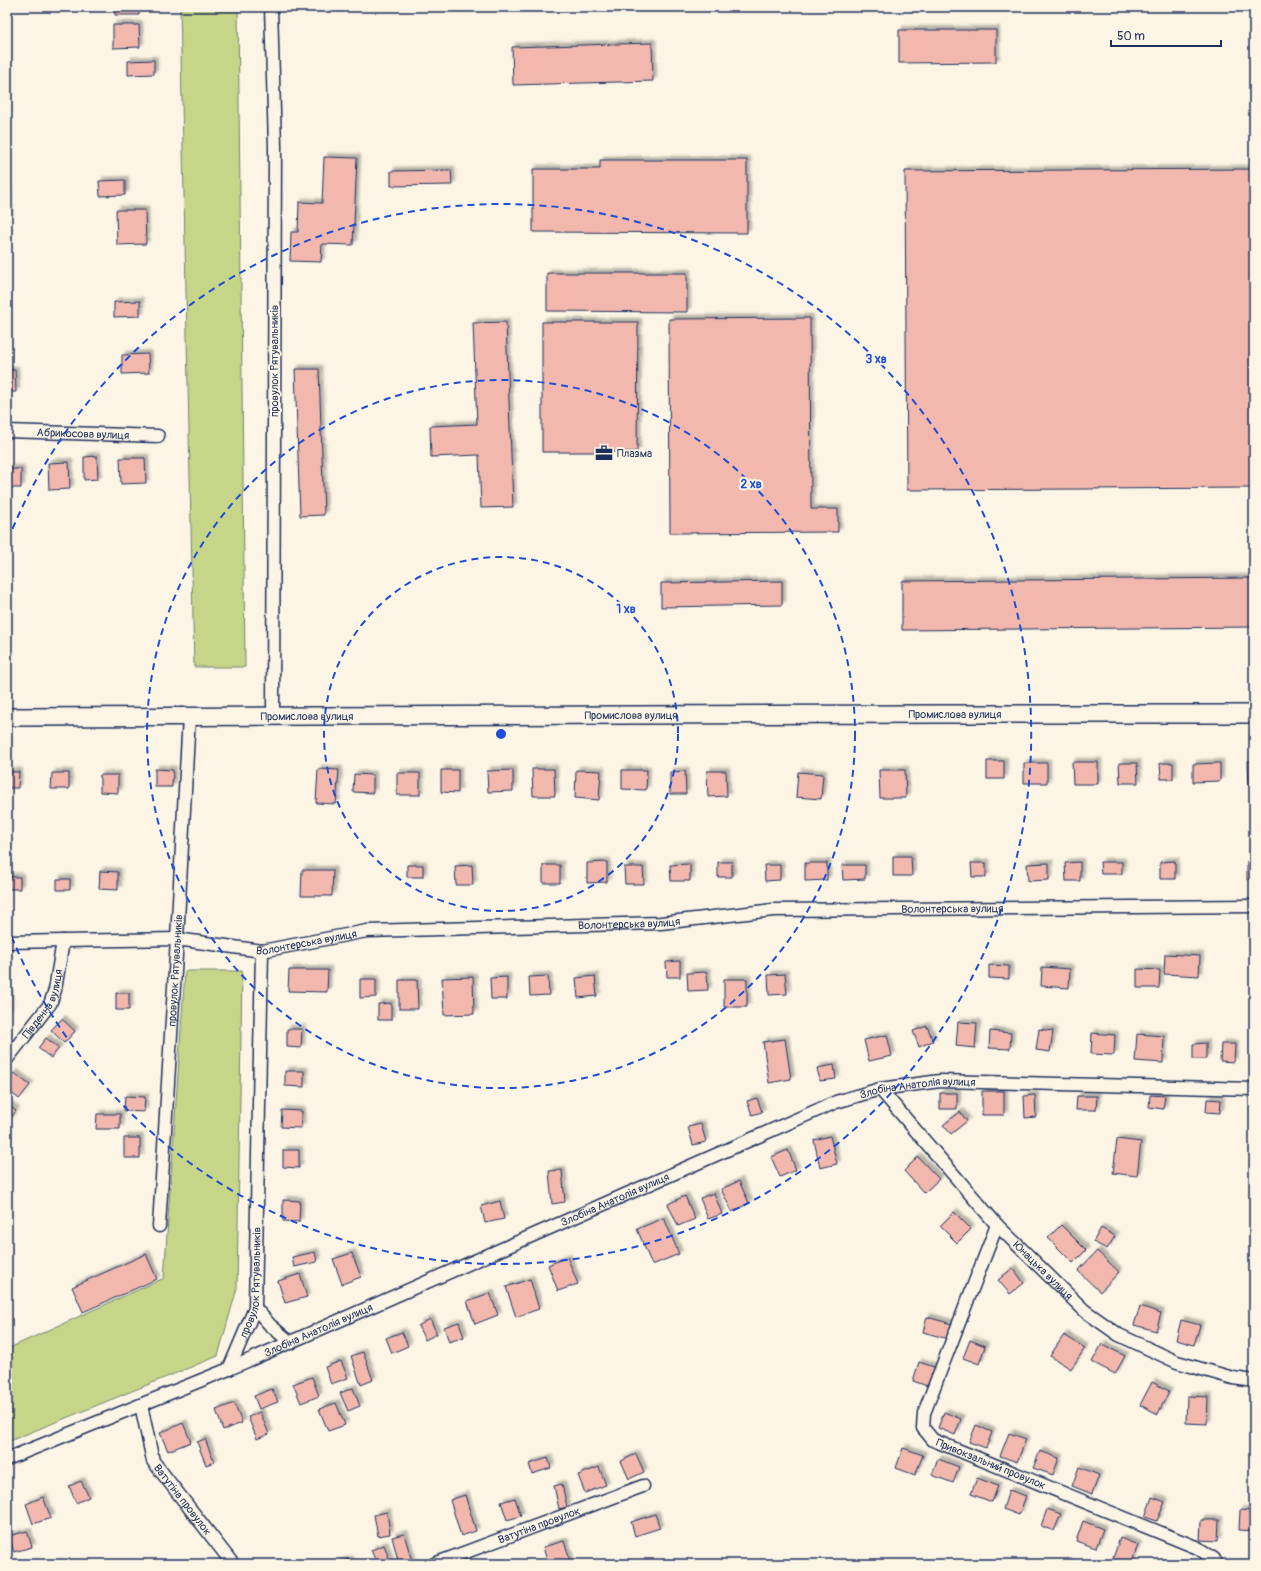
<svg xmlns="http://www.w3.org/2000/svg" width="1261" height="1571" font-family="Pangolin,sans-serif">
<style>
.green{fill:#c7d589;stroke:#718274}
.building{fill:#f2b8ad;stroke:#1b2f5e;filter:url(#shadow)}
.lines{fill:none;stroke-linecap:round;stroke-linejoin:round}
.street-casing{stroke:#1b2f5e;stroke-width:15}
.secondary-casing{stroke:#1b2f5e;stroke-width:20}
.street{stroke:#fcf5e5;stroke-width:12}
.secondary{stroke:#fcf5e5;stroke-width:17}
.ring{fill:none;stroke:#1d4ed8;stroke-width:2;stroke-dasharray:7 5}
.labels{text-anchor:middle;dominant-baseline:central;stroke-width:4;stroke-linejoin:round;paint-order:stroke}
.street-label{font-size:11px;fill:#1b2f5e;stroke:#fcf5e5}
.poi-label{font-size:11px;fill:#1b2f5e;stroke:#fcf5e5;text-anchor:start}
.centre{fill:#1d4ed8;stroke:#fcf5e5;stroke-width:2}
.ring-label{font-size:12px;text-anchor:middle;font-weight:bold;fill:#1d4ed8;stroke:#fcf5e5;stroke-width:4;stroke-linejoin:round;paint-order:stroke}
</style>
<defs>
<filter id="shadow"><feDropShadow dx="3.5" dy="-3.5" stdDeviation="1" flood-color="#0004"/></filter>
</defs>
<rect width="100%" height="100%" fill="#fcf5e5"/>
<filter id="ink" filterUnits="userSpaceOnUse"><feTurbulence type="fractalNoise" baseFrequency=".025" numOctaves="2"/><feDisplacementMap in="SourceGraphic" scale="8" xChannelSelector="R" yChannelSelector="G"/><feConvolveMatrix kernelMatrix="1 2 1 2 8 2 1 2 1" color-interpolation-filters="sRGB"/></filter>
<g filter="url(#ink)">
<path class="green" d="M 180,7 L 238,7 L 245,667 L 194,667 Z
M 185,971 L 242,971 L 237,1288 L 218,1356 L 7,1442 L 7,1349 L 164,1278 Z"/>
<path class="building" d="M 114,7 L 139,7 L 139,15 L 115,15 Z
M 113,25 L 139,25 L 140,47 L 113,48 Z
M 899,30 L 996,30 L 996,62 L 899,63 Z
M 652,43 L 653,81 L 513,85 L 512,47 Z
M 154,60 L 154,74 L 128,75 L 128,61 Z
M 324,157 L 357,158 L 353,245 L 322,244 L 321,262 L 290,261 L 291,232 L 298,232 L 299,202 L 322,203 Z
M 600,160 L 747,160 L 747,233 L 533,232 L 533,169 L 600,169 Z
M 1254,169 L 1254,488 L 907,490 L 905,171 Z
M 451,170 L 452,185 L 391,186 L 391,171 Z
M 125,180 L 125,195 L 100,196 L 99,181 Z
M 7,189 L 8,189 L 9,218 L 7,218 Z
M 116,210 L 145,210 L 146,244 L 117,245 Z
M 547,273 L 687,273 L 687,312 L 547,311 Z
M 140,301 L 140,316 L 114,317 L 114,302 Z
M 810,318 L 811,509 L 838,509 L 838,532 L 670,533 L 669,319 Z
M 506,322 L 513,507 L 481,508 L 479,455 L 431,457 L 430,426 L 477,424 L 473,323 Z
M 542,322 L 638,322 L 637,452 L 542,452 Z
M 148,354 L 149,373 L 122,374 L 122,355 Z
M 295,369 L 319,369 L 324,515 L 300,516 Z
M 7,370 L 15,370 L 16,392 L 7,392 Z
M 97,456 L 98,479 L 84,480 L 84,457 Z
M 120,458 L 145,458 L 146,483 L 121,484 Z
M 69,462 L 70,489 L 49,490 L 48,463 Z
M 7,469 L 21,469 L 21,488 L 7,488 Z
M 1254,578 L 1254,627 L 902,630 L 902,581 Z
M 782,581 L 782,605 L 661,607 L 661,583 Z
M 987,761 L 1004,761 L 1004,779 L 987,779 Z
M 1248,761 L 1254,761 L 1254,785 L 1249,785 Z
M 1072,762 L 1098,762 L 1098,784 L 1073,784 Z
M 1024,763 L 1047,763 L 1047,783 L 1024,783 Z
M 1119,763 L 1137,763 L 1138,783 L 1120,783 Z
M 1160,763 L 1173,763 L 1173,779 L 1161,779 Z
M 1220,763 L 1220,781 L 1193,782 L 1193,764 Z
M 155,769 L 173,770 L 172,787 L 155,787 Z
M 318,769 L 339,770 L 336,804 L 316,803 Z
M 532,769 L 554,769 L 555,796 L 533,796 Z
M 441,770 L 458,770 L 458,793 L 441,792 Z
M 513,770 L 513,791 L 488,792 L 487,771 Z
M 576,770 L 601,771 L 599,800 L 575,798 Z
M 622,770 L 647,770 L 646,790 L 622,789 Z
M 879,770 L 905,770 L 906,798 L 880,798 Z
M 685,771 L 686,794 L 670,794 L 670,772 Z
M 707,771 L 726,771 L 727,796 L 708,797 Z
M 7,772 L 19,772 L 18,788 L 7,788 Z
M 798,772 L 823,774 L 821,799 L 796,797 Z
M 52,773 L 69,773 L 69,789 L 51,789 Z
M 397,773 L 420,773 L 420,795 L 397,795 Z
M 354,774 L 373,775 L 373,793 L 353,792 Z
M 100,775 L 118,775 L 118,793 L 100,792 Z
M 893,856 L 911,856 L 912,876 L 893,876 Z
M 1175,861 L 1175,879 L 1160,879 L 1160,862 Z
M 1247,861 L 1254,861 L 1254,879 L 1247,880 Z
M 607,862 L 607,882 L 587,883 L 587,863 Z
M 718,862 L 732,862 L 732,877 L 718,877 Z
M 1080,862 L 1080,881 L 1066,881 L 1065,863 Z
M 1100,862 L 1122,862 L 1122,874 L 1101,874 Z
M 805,863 L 827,863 L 827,880 L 805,881 Z
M 971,863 L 986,863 L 986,877 L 972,877 Z
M 1049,863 L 1049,880 L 1028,881 L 1027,864 Z
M 690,864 L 690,881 L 671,881 L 670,865 Z
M 407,865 L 423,865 L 423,877 L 407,877 Z
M 472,865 L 473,885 L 456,885 L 455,866 Z
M 543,865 L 560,865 L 560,883 L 543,883 Z
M 764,865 L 780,865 L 780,880 L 765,881 Z
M 842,865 L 865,865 L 865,879 L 843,880 Z
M 624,867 L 643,867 L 644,884 L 625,884 Z
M 302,870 L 333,870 L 332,896 L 301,896 Z
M 100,871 L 118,872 L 118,890 L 99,889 Z
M 7,877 L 20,877 L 20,889 L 7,889 Z
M 57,879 L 70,879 L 70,890 L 57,890 Z
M 1165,954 L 1200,956 L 1199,976 L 1164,974 Z
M 680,961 L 680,977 L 667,977 L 666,962 Z
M 989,965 L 1009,966 L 1009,979 L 989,978 Z
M 1042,967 L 1070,969 L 1069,988 L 1041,986 Z
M 1137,969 L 1160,970 L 1159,988 L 1137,988 Z
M 289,970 L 328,970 L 327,992 L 288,991 Z
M 707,972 L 708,990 L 688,991 L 687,973 Z
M 785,974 L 787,994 L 769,995 L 768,975 Z
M 548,976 L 549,995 L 530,996 L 529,977 Z
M 595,976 L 597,996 L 578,998 L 576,978 Z
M 473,977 L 474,1014 L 444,1015 L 442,978 Z
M 507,977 L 507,999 L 491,999 L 490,978 Z
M 360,979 L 376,979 L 376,997 L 360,998 Z
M 724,979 L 747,979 L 747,1007 L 724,1007 Z
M 399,980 L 417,980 L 418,1009 L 399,1009 Z
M 7,993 L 9,993 L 9,1013 L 7,1013 Z
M 116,993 L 129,993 L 129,1010 L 116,1010 Z
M 391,1003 L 391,1020 L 378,1020 L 378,1004 Z
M 62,1019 L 75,1031 L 64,1043 L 51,1030 Z
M 958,1022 L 977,1023 L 975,1048 L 956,1046 Z
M 927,1026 L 933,1041 L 919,1047 L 913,1031 Z
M 287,1029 L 302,1029 L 301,1048 L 287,1047 Z
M 1039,1029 L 1053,1031 L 1050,1052 L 1036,1050 Z
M 990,1031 L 1011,1033 L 1010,1049 L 989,1048 Z
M 1092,1033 L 1115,1035 L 1114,1055 L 1091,1054 Z
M 1137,1034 L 1164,1036 L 1163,1063 L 1135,1061 Z
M 887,1035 L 892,1056 L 869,1061 L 864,1040 Z
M 46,1038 L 59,1048 L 51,1058 L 38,1048 Z
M 785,1039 L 791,1079 L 769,1083 L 763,1042 Z
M 1206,1043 L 1206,1059 L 1193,1059 L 1193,1044 Z
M 1221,1044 L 1235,1044 L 1234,1062 L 1220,1061 Z
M 834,1065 L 836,1079 L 820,1081 L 817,1068 Z
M 285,1071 L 304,1071 L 304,1087 L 285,1086 Z
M 14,1073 L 30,1085 L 19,1099 L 7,1089 L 7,1082 Z
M 982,1091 L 1004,1091 L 1004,1115 L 982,1115 Z
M 940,1093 L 957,1093 L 957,1109 L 940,1109 Z
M 1035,1095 L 1036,1117 L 1025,1118 L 1024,1096 Z
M 1150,1095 L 1165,1096 L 1163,1109 L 1149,1107 Z
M 125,1096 L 145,1097 L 144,1112 L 124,1111 Z
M 1077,1096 L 1097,1096 L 1096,1110 L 1076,1110 Z
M 757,1098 L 762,1112 L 752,1115 L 747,1101 Z
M 1207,1099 L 1221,1100 L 1220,1113 L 1206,1112 Z
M 7,1104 L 16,1111 L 7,1123 Z
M 282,1110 L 302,1111 L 301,1128 L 281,1127 Z
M 960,1112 L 967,1121 L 951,1134 L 943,1125 Z
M 97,1114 L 120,1114 L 120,1129 L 96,1129 Z
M 701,1124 L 706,1142 L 693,1145 L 688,1127 Z
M 830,1136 L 837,1164 L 820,1168 L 814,1140 Z
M 124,1138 L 140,1138 L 140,1158 L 124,1158 Z
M 1117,1139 L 1141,1142 L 1137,1176 L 1113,1173 Z
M 283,1150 L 299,1150 L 299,1168 L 283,1167 Z
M 788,1150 L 796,1170 L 780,1177 L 771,1157 Z
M 918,1157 L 939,1179 L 924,1193 L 904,1171 Z
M 562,1170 L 565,1202 L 552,1204 L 549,1171 Z
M 739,1181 L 749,1203 L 732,1212 L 721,1189 Z
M 714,1193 L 722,1214 L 708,1219 L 700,1198 Z
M 685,1196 L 695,1219 L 678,1226 L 668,1204 Z
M 283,1200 L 300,1201 L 299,1222 L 283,1221 Z
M 500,1201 L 504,1219 L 485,1223 L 481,1206 Z
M 954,1212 L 971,1229 L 957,1243 L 940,1226 Z
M 664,1218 L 679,1254 L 652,1265 L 637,1229 Z
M 1061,1225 L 1086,1250 L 1073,1263 L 1048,1238 Z
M 1101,1228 L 1115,1236 L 1107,1249 L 1093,1242 Z
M 1097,1251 L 1119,1272 L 1100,1292 L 1078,1271 Z
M 315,1252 L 317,1262 L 294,1267 L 292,1257 Z
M 352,1253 L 361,1277 L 342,1284 L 333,1259 Z
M 146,1254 L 157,1279 L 83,1312 L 72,1287 Z
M 567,1257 L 578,1284 L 558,1291 L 548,1265 Z
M 1013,1268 L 1024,1283 L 1010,1294 L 998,1280 Z
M 300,1274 L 307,1297 L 285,1303 L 278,1281 Z
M 530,1279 L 539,1309 L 516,1317 L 506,1287 Z
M 490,1293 L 498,1315 L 475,1324 L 467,1301 Z
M 1140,1306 L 1161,1313 L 1156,1331 L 1134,1325 Z
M 927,1317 L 952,1324 L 948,1339 L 923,1332 Z
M 430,1319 L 437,1334 L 425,1340 L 418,1326 Z
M 1181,1320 L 1200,1325 L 1194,1345 L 1176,1340 Z
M 459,1322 L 464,1337 L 449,1342 L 444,1327 Z
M 402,1332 L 408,1346 L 392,1353 L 386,1338 Z
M 1064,1335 L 1085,1348 L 1071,1369 L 1050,1356 Z
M 970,1340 L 985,1346 L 979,1364 L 963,1358 Z
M 1102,1344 L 1125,1356 L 1115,1374 L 1092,1362 Z
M 363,1352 L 373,1380 L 361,1385 L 351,1356 Z
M 341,1361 L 348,1378 L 331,1384 L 325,1367 Z
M 919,1362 L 937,1368 L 930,1387 L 913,1381 Z
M 312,1377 L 319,1396 L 301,1403 L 293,1384 Z
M 1152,1382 L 1169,1391 L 1158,1414 L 1140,1405 Z
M 353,1388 L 360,1406 L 348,1411 L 340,1393 Z
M 272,1389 L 278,1402 L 259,1409 L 254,1396 Z
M 1187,1396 L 1208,1397 L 1207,1424 L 1186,1423 Z
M 234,1403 L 242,1423 L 223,1430 L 216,1410 Z
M 336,1403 L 345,1425 L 328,1431 L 319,1409 Z
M 260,1412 L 269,1434 L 257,1439 L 248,1417 Z
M 944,1412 L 961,1419 L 955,1435 L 938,1428 Z
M 183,1423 L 191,1442 L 168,1451 L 160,1433 Z
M 976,1425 L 992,1432 L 986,1448 L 969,1442 Z
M 1009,1433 L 1026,1439 L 1017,1462 L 1000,1456 Z
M 205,1439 L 214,1462 L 206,1465 L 197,1442 Z
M 903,1448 L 923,1455 L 915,1475 L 896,1468 Z
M 1040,1451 L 1059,1458 L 1053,1475 L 1033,1468 Z
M 636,1454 L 644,1472 L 629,1479 L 621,1461 Z
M 548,1458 L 551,1468 L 532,1474 L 529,1464 Z
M 938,1459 L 959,1467 L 953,1483 L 932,1475 Z
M 599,1467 L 606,1485 L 585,1493 L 578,1475 Z
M 1079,1467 L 1099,1475 L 1092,1494 L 1072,1486 Z
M 977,1478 L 998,1486 L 992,1502 L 971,1494 Z
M 81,1481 L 89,1497 L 76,1503 L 69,1486 Z
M 562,1484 L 567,1507 L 559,1509 L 554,1486 Z
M 1009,1490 L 1026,1496 L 1019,1515 L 1003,1509 Z
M 465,1495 L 476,1531 L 461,1536 L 450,1500 Z
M 43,1497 L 51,1518 L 33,1524 L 26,1504 Z
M 1152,1497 L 1165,1502 L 1157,1521 L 1145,1517 Z
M 515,1498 L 521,1516 L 507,1520 L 501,1502 Z
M 1047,1509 L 1061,1514 L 1054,1531 L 1041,1526 Z
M 1240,1510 L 1254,1511 L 1254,1531 L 1239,1530 Z
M 387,1512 L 390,1534 L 378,1536 L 374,1515 Z
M 655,1514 L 660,1528 L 635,1536 L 631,1522 Z
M 1201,1520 L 1219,1520 L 1218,1541 L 1200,1540 Z
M 1083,1521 L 1103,1529 L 1096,1548 L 1076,1541 Z
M 27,1531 L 32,1547 L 14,1552 L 9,1536 Z
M 404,1534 L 412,1561 L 399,1564 L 392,1537 Z
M 1120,1538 L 1138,1545 L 1131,1564 L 1120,1564 L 1112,1561 Z
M 564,1541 L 571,1564 L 548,1564 L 543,1547 Z
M 384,1545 L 390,1561 L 377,1564 L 371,1550 Z
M 349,1559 L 351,1564 L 335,1564 Z"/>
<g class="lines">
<g class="street-casing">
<g id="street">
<path d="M 271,7 L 275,147 L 273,715"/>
<path id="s1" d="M 7,431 L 158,436"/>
<path id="s2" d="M 7,942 L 177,939 L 262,951 L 367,931 L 661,923 L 773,910 L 1254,906"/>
<path id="s3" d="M 7,1059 L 50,1004 L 55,990 L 63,941"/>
<path id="s4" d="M 880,1089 L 997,1225 L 1085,1311 L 1119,1335 L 1177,1362 L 1233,1378 L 1254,1381"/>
<path id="s5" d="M 997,1225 L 924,1413 L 923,1428 L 933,1440 L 1198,1548 L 1214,1559 L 1214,1564"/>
<path id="s6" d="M 159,1226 L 177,939 L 189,716"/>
<path d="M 255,1308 L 270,1325 L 291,1343"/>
<path id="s7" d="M 229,1369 L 255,1308 L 262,951"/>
<path id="s8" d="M 141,1405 L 153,1461 L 233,1564"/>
<path id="s9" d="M 7,1459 L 229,1369 L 836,1102 L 880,1089 L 940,1081 L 1254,1089"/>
<path id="s10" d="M 434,1564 L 643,1486"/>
</g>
</g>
<g class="secondary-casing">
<g id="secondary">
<path id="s11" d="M 7,717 L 942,714 L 1254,714"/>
</g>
</g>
<use href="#street" class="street"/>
<use href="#secondary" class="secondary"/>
</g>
</g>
<g class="ring">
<circle cx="501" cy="734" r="177"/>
<circle cx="501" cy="734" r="354"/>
<path d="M8 540A530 530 0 1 1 8 928"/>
</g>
<defs>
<g id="office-bare" transform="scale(1.38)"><path d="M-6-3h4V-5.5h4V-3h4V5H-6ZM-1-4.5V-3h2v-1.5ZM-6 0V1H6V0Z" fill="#1b2f5e" stroke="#fcf5e5" stroke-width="2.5" paint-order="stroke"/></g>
</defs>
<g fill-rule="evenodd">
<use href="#office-bare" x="604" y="453"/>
</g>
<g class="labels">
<g class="street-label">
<text transform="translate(274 361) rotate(-90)">провулок Рятувальників</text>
<text stroke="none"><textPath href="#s1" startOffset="76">Абрикосова вулиця</textPath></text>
<text stroke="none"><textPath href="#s11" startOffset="624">Промислова вулиця</textPath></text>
<text stroke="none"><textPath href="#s11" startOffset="948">Промислова вулиця</textPath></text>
<text stroke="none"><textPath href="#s11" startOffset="300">Промислова вулиця</textPath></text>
<text stroke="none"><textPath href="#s2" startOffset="949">Волонтерська вулиця</textPath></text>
<text stroke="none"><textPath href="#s2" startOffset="625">Волонтерська вулиця</textPath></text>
<text stroke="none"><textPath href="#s2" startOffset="301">Волонтерська вулиця</textPath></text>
<text stroke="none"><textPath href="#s6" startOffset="256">провулок Рятувальників</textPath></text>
<text stroke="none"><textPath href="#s3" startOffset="67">Південна вулиця</textPath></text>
<text stroke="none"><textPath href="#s9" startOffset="986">Злобіна Анатолія вулиця</textPath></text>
<text stroke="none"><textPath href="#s9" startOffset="661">Злобіна Анатолія вулиця</textPath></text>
<text stroke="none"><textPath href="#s4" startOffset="244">Юнацька вулиця</textPath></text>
<text stroke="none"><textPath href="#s7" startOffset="91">провулок Рятувальників</textPath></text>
<text stroke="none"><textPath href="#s9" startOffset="337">Злобіна Анатолія вулиця</textPath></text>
<text stroke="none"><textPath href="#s5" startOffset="295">Привокзальний провулок</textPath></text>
<text stroke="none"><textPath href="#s8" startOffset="106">Ватутіна провулок</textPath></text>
<text stroke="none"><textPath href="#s10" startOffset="112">Ватутіна провулок</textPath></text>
</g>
<g class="poi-label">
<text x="617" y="453">Плазма</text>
</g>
</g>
<circle cx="501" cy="734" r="6" class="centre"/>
<g class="ring-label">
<text x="876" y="363">3 хв</text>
<text x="751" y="488">2 хв</text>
<text x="626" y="613">1 хв</text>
</g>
<rect width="1261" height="1571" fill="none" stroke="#fcf5e5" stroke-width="24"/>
<rect x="12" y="12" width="1237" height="1547" fill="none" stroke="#1b2f5e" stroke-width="1.5" filter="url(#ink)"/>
<path d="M1111 40v6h110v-6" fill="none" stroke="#1b2f5e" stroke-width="2"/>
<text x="1117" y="40" font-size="12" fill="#1b2f5e" stroke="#fcf5e5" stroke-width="3" paint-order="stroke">50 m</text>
</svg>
